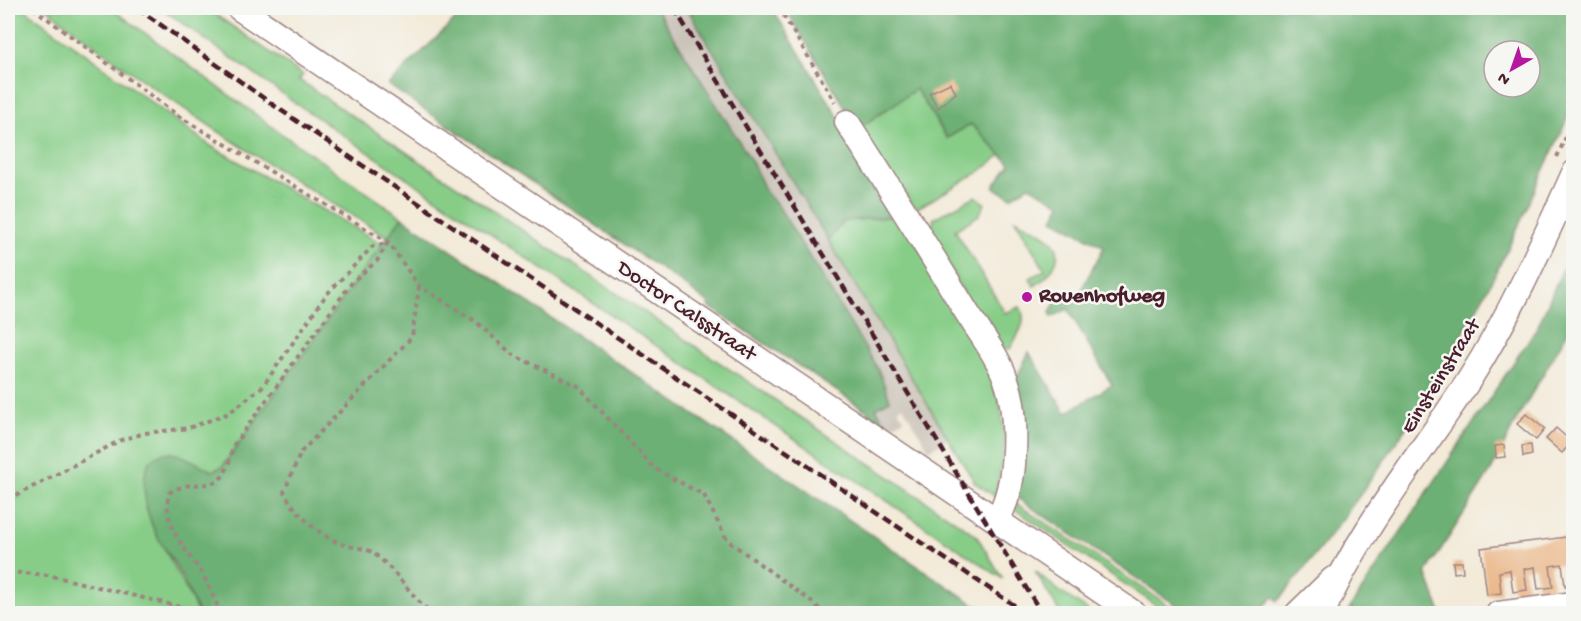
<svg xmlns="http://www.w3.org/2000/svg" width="1581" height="621" font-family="'Gochi Hand',sans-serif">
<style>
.industrial{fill:#cac3b8}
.green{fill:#87cd88;stroke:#68765a;stroke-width:1.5}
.forest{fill:#6db074;stroke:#5c6850;stroke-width:1.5;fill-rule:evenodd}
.building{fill:#eab585}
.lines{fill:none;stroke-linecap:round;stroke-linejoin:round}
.minor-casing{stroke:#9e8482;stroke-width:27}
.path{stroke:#9e8482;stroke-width:4;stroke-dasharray:4.5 4.5;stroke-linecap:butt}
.minor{stroke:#fff;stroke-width:24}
.rail{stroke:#4a1f2b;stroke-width:4.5;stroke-dasharray:9 4.5;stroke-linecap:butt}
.poi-dot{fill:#b5179e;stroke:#f6f6f2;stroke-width:2}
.labels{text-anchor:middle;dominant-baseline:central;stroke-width:5;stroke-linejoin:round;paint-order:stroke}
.poi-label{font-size:22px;font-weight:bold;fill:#4a1f2b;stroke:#f6f6f2;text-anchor:start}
.street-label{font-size:22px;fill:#4a1f2b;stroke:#f6f6f2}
</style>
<rect width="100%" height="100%" fill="#f6f6f2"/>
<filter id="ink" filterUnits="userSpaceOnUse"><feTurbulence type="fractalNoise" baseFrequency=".0167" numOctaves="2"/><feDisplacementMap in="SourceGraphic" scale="12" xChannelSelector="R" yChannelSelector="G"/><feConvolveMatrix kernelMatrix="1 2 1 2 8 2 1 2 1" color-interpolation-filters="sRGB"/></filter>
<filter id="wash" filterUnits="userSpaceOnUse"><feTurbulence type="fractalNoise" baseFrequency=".008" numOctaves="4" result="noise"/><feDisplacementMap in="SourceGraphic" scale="24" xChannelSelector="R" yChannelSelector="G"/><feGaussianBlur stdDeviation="1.35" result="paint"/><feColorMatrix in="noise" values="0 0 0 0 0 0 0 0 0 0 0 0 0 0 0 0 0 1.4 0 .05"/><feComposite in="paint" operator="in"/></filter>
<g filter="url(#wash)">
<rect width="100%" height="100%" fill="#f3ead8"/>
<path class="industrial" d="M 656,8 L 687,8 L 948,439 L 929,450 L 903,406 L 898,409 L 904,419 L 891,427 L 886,425 L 876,407 L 890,399 L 878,369 L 777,204 L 767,194 L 752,162 Z"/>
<path class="green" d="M 8,8 L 23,8 L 211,146 L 383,244 L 222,467 L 212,471 L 171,453 L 145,504 C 158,542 181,577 198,613 L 8,613 Z
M 46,8 L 111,8 L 282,134 L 402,217 L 388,237 C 270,166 154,94 46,8 Z
M 161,8 L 206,8 L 303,75 L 299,80 L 976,535 L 1003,579 L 288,98 Z
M 916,89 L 947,138 L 971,124 L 1001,155 L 981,171 L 916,209 L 858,129 Z
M 976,196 L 985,204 L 979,215 L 955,230 L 1005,313 L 1020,307 C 1029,322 1017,335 1010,349 L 996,347 L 929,235 L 934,218 Z
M 899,216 L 996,371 L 1005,440 L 996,497 L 975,483 L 828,240 L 844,221 Z
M 1015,219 C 1033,229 1069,240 1054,266 C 1048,275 1044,280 1034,286 L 1030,278 L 1045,270 Z
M 1014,502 L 1180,613 L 1166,612 L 1013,508 Z
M 1035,571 L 1059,591 L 1092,613 L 1060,613 Z"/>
<path class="forest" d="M 467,8 L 656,8 L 752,162 L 767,194 L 777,204 L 878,369 L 890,400 L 876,408 L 885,423 L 708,306 L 709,304 L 683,284 L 388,85 Z
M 687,8 L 772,8 L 899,216 L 844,221 L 828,240 Z
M 785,8 L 1573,8 C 1573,37 1578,70 1573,98 C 1570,119 1549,157 1540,178 C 1476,329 1383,475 1278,601 L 1273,597 L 1258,613 L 1188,613 L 1016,497 L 1016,379 L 1029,352 L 1066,413 L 1112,385 L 1068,309 L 1052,317 L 1050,312 L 1060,294 L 1075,301 L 1104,247 L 1053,219 L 1061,204 L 1029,186 L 1011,197 L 993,187 L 1010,164 L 971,124 L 947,138 L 916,89 L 858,129 ZM 1494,51 L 1530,51 L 1530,87 L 1494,87 Z
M 402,217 L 987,613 L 198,613 C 191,598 185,582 177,568 C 170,555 161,545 155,532 C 145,511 131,452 170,453 C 182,453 201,466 212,471 L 222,467 Z
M 1573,245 L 1573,323 L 1517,419 L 1492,469 L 1426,573 L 1441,613 L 1346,614 L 1538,326 Z"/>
<g id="blocks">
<path class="building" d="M 950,83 L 956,93 L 938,108 L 929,93 Z
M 1526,414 L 1545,429 L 1536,440 L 1517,424 Z
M 1556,428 L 1572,442 L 1562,453 L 1546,439 Z
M 1504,445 L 1505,457 L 1496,458 L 1495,446 Z
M 1531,445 L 1532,455 L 1523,457 L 1522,446 Z
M 1574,536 L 1574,584 L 1565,586 L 1562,564 L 1550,566 L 1553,587 L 1538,589 L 1535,567 L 1524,569 L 1527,590 L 1513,592 L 1510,570 L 1499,572 L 1501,593 L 1487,595 L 1481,548 Z
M 1453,562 L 1462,562 L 1463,572 L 1454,573 Z"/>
</g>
</g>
<g filter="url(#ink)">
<use href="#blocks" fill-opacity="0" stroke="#9e8482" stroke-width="1.5"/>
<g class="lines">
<g class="minor-casing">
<path id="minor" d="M 239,8 L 1135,614
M 847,122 C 886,182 924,242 961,303 C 975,327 996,352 1005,377 C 1019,413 1018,486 997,519
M 1297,614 L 1333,579
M 1322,614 C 1359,530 1419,457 1469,380 C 1511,314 1542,244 1574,173
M 1498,614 L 1574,604"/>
</g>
<path class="path" d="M 33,8 L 180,117 L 388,242 L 419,286 L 475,321 L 513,355 L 578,386 L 655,469 L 704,495 L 727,540 L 816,605 L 823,614
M 779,8 L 835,102
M 1557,157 L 1574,119
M 419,286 L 412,337 L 301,452 L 284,492 C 296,514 318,535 342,544 C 352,548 365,547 373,553 C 396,570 410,595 432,614
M 8,500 L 121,440 L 145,433 L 189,428 L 229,413 L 263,386 L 326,295 L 373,246 L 387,243
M 8,572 L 48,575 L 210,614
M 222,614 C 214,600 209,585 201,572 C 184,547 162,525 169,493 C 203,472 222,505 233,446 L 353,281 L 377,261 L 388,242"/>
<use href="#minor" class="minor"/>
<path class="rail" d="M 137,8 L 279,109 L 1027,614
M 674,8 L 1042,614"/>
</g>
</g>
<circle class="poi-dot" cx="1027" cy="297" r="6"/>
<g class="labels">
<g class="poi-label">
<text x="1039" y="297">Rouenhofweg</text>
</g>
<g class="street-label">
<text transform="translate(686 312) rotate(34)">Doctor Calsstraat</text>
<text transform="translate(1442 377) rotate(-58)">Einsteinstraat</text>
</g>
</g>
<rect width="1581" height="621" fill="none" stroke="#f6f6f2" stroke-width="30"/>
<g transform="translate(1512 69) rotate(220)"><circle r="28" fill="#f6f6f2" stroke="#b1a0a2" stroke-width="1.5"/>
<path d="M0-4.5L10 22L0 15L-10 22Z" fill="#b5179e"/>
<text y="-9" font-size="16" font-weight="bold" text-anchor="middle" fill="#4a1f2b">N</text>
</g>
</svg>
